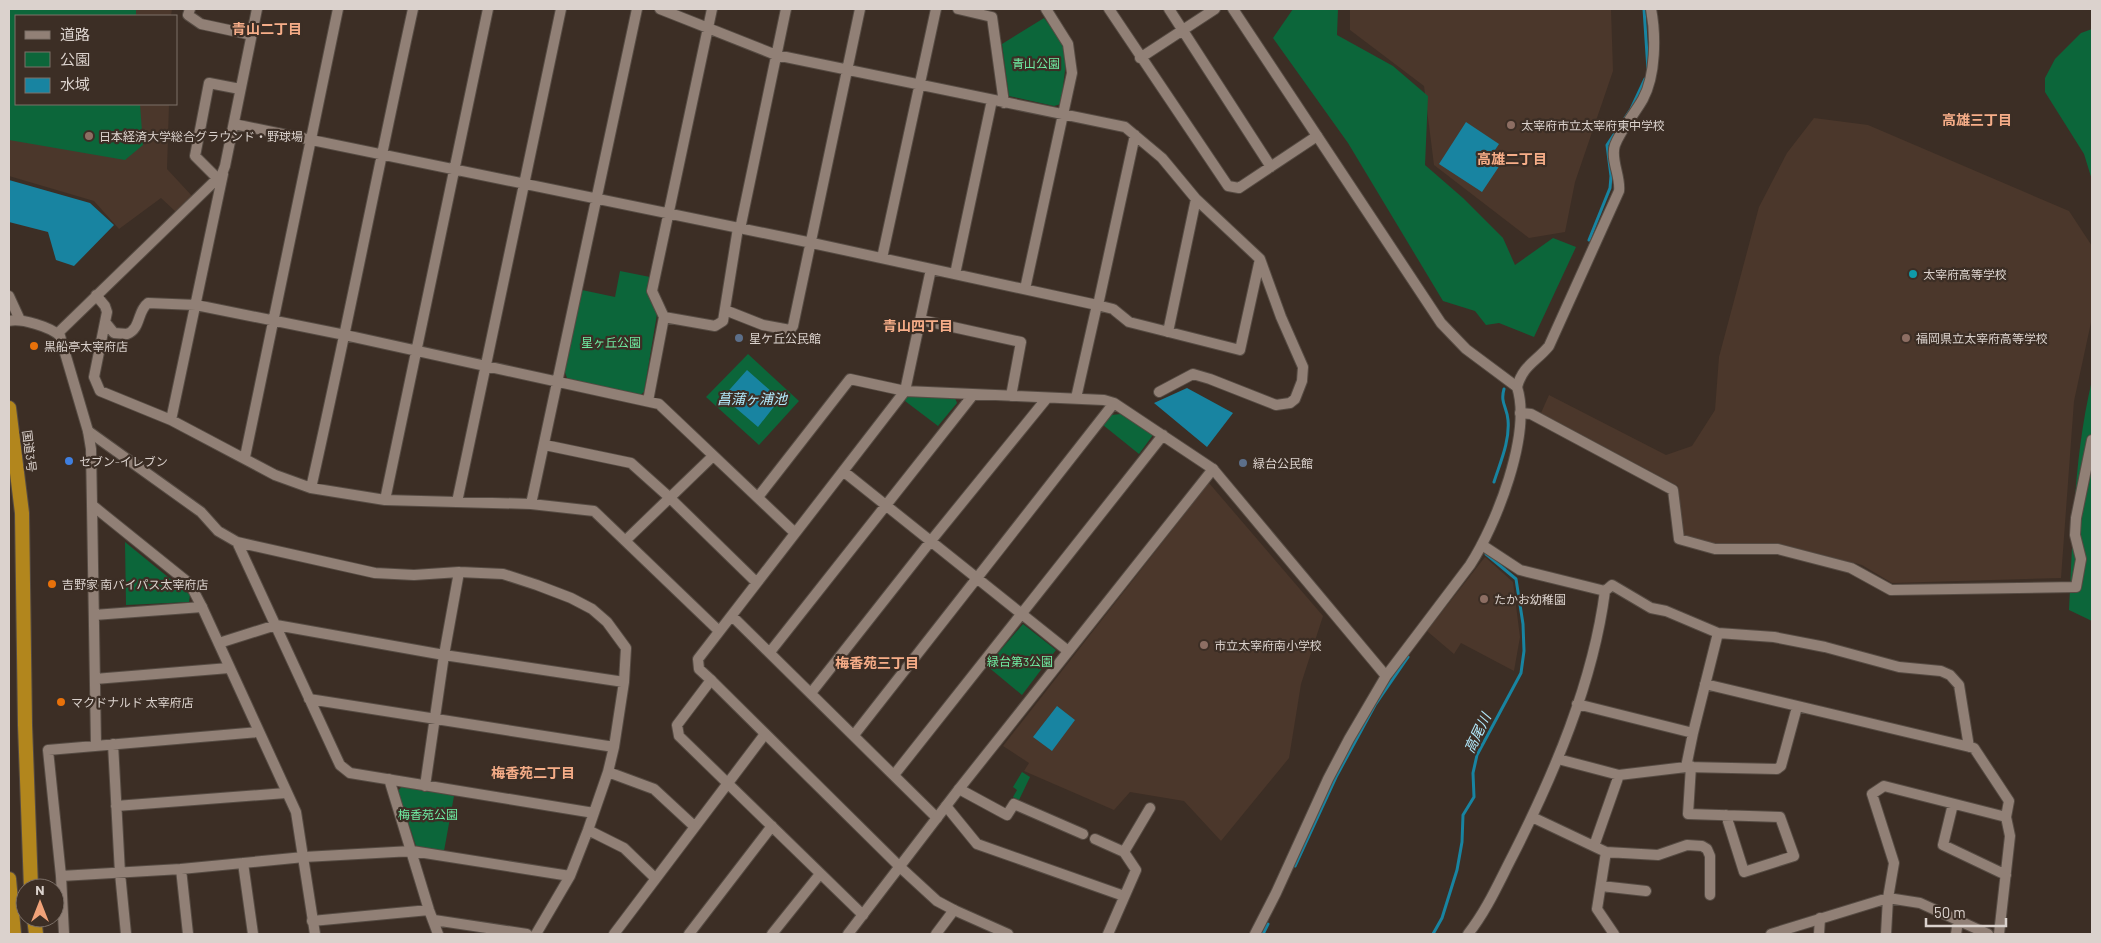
<svg xmlns="http://www.w3.org/2000/svg" width="2101" height="943" font-family="Barlow,'Noto Sans JP',sans-serif">
<style>
.built{fill:#4b372b}
.green{fill:#0c663a}
.water{fill:#1884a1}
.lines{fill:none;stroke-linecap:round;stroke-linejoin:round}
.stream{stroke:#1884a1;stroke-width:3}
.minor-casing{stroke:#564b43;stroke-width:12}
.tertiary-casing{stroke:#564b43;stroke-width:12}
.trunk-casing{stroke:#564b43;stroke-width:16}
.minor{stroke:#918076;stroke-width:10}
.tertiary{stroke:#918076;stroke-width:10}
.trunk{stroke:#b2861d;stroke-width:14}
.education-dot{fill:#8d6e63;stroke:#3c2e25;stroke-width:2}
.culture-dot{fill:#0f9aa8;stroke:#3c2e25;stroke-width:2}
.service-dot{fill:#5c6f8a;stroke:#3c2e25;stroke-width:2}
.food-dot{fill:#e8710a;stroke:#3c2e25;stroke-width:2}
.shop-dot{fill:#3f7fe0;stroke:#3c2e25;stroke-width:2}
.labels{text-anchor:middle;dominant-baseline:central;stroke-width:4.5;stroke-linejoin:round;paint-order:stroke}
.park-label{font-size:12px;fill:#6feca2;stroke:#3c2e25}
.poi-label{font-size:12px;fill:#dbd2cd;stroke:#3c2e25;text-anchor:start}
.street-label{font-size:12px;fill:#dbd2cd;stroke:#3c2e25}
.neighbourhood-label{font-size:14px;font-weight:bold;fill:#f6ad88;stroke:#3c2e25}
.water-label{font-size:14px;font-style:italic;fill:#b2e9fc;stroke:#3c2e25}
</style>
<rect width="100%" height="100%" fill="#3c2e25"/>
<path class="built" d="M 9,9 L 172,9 L 171,16 L 16,16 L 16,104 L 169,104 L 167,169 L 192,196 L 176,212 L 161,198 L 119,229 L 94,201 L 9,176 Z
M 1350,9 L 1611,9 L 1613,71 L 1575,182 L 1565,232 L 1529,238 L 1434,165 L 1424,86 L 1350,30 Z
M 1814,118 L 1868,125 L 2069,211 L 2092,246 L 2092,318 L 2074,401 L 2061,578 L 1892,583 L 1862,565 L 1778,543 L 1721,546 L 1683,536 L 1678,486 L 1541,413 L 1549,395 L 1666,455 L 1692,446 L 1715,410 L 1719,357 L 1759,207 L 1787,153 Z
M 1209,483 L 1323,616 L 1301,684 L 1289,758 L 1221,841 L 1184,801 L 1130,792 L 1114,810 L 1024,771 L 1029,763 L 1003,746 Z
M 1485,557 L 1513,582 L 1520,637 L 1514,671 L 1461,643 L 1454,654 L 1427,631 Z"/>
<path class="green" d="M 9,9 L 136,9 L 136,16 L 16,16 L 16,104 L 140,104 L 143,145 L 125,160 L 9,140 Z
M 1293,9 L 1338,9 L 1337,35 L 1393,66 L 1428,96 L 1425,165 L 1463,198 L 1503,238 L 1515,265 L 1553,238 L 1576,247 L 1534,337 L 1499,323 L 1486,325 L 1475,311 L 1443,301 L 1348,143 L 1273,38 Z
M 1044,18 L 1061,40 L 1065,51 L 1066,62 L 1061,104 L 1054,106 L 1009,96 L 1002,44 Z
M 2092,29 L 2092,180 L 2084,154 L 2045,92 L 2045,78 L 2055,59 L 2081,33 Z
M 620,271 L 650,277 L 648,295 L 657,314 L 644,392 L 638,397 L 567,378 L 564,370 L 582,290 L 615,297 Z
M 748,354 L 799,401 L 759,445 L 706,397 Z
M 2092,380 L 2092,621 L 2069,610 C 2073,533 2074,456 2092,380 Z
M 907,395 L 955,398 L 957,403 L 938,426 L 905,401 Z
M 1121,414 L 1153,435 L 1139,454 L 1103,425 L 1111,415 Z
M 125,542 L 190,595 L 189,602 L 126,605 Z
M 1023,624 L 1056,650 L 1022,695 L 987,666 Z
M 1022,772 L 1030,777 L 1019,800 L 1013,797 L 1017,790 L 1013,787 Z
M 403,785 L 454,796 L 444,851 L 417,849 L 398,791 Z"/>
<path class="water" d="M 1466,122 L 1499,144 L 1493,153 L 1504,159 L 1482,192 L 1439,164 Z
M 9,180 L 90,203 L 114,225 L 74,266 L 56,260 L 48,232 L 9,222 Z
M 747,370 L 780,399 L 758,427 L 723,397 Z
M 1187,388 L 1233,413 L 1207,447 L 1154,403 Z
M 1057,706 L 1075,720 L 1052,751 L 1033,737 Z"/>
<g class="lines">
<path class="stream" d="M 1644,9 L 1648,70
M 1589,240 L 1610,188 L 1611,176 L 1607,145 L 1631,109 L 1645,79
M 1494,482 C 1500,463 1510,441 1508,420 C 1507,407 1500,403 1504,389
M 1295,866 L 1336,777 L 1375,705 L 1408,657
M 1263,934 L 1268,924
M 1433,934 L 1442,918 L 1457,870 L 1462,842 L 1463,815 L 1474,797 L 1473,773 L 1477,755 L 1521,673 L 1524,651 L 1523,624 L 1516,579 L 1486,554"/>
<g class="minor-casing">
<path id="minor" d="M 190,9 L 188,15 L 201,24 L 252,35
M 660,9 L 776,55 L 1125,127 L 1162,158 L 1196,199 L 1260,259 L 1281,317 L 1303,367 L 1302,381 L 1295,399 L 1290,403 L 1276,405 L 1210,379 L 1193,374 L 1159,392
M 958,9 L 992,17 L 1004,103
M 1109,9 L 1228,186 L 1239,188 L 1317,136
M 1169,9 L 1271,167
M 1140,58 L 1215,9
M 234,124 L 812,243 L 1097,305 L 1113,309 L 1129,322 L 1240,350 L 1260,259
M 218,179 L 195,156 L 209,83 L 240,89
M 740,229 L 786,9
M 882,258 L 936,9
M 955,274 L 992,100
M 1025,289 L 1072,73 L 1068,44 L 1046,9
M 96,295 L 105,306 L 107,312 L 94,377 L 100,391 L 171,420 L 275,475 L 311,488 L 385,500 L 531,504 L 594,511 L 719,631
M 9,296 L 20,320
M 1098,305 L 1135,135
M 725,310 L 763,325 L 790,330 L 793,326 L 860,9
M 664,317 L 715,326 L 723,321 L 738,228
M 921,320 L 1021,342 L 1011,396
M 106,323 L 114,333 L 127,334 C 141,329 137,311 148,303 L 196,305 L 345,335 L 659,404 L 795,533
M 1168,332 L 1196,199
M 58,333 L 222,174 L 225,166 L 257,9
M 1517,387 C 1523,365 1536,362 1549,346 L 1619,191 C 1621,177 1610,159 1615,145 C 1621,129 1634,115 1643,99 C 1656,75 1656,35 1651,9
M 1076,398 L 1097,305
M 648,401 L 664,317 L 652,291 L 712,9
M 1520,413 L 1531,414 L 1673,490 L 1679,539 L 1715,549 L 1778,549 L 1851,568 L 1891,590 L 2076,587 L 2081,559 L 2075,535 L 2076,518 L 2092,440
M 171,420 L 223,174
M 88,431 L 201,512 L 218,531 L 237,542 L 375,573 L 414,575 L 459,572 L 503,574 L 537,585 L 571,598 L 592,609 L 607,622 L 626,648 L 624,682 L 614,747 L 608,772 L 588,830 L 570,876 L 536,934
M 545,445 L 631,463 L 669,497 L 756,582
M 245,457 L 338,9
M 843,471 L 1068,651
M 311,488 C 347,329 378,168 413,9
M 758,497 L 850,379 L 905,391 L 1104,400 L 1114,403 L 1213,469
M 385,500 L 488,9
M 457,502 L 561,9
M 531,504 L 637,9
M 92,505 L 96,745
M 626,540 L 713,456
M 237,542 L 340,765 L 350,773 L 594,813
M 1605,591 L 1612,585 L 1651,608 L 1666,611 L 1718,633
M 94,615 L 202,607
M 732,616 L 937,818
M 219,643 L 276,625 L 444,655 L 624,682
M 770,652 L 973,395
M 95,679 L 229,668
M 1705,684 L 1974,748 L 2009,801 L 2006,817 L 2010,836 L 1999,934
M 811,693 L 930,542 L 1047,398
M 309,699 L 614,747
M 1577,704 L 1693,733
M 854,735 L 1114,403
M 113,744 L 120,873 L 126,934
M 1558,759 L 1619,775 L 1686,767 L 1777,769 L 1781,766 L 1797,707
M 1691,766 L 1688,814 L 1780,817 L 1794,856 L 1744,872 L 1726,815
M 1686,767 L 1693,733 L 1718,633 L 1774,637 L 1825,647 L 1899,667 L 1941,671 L 1950,675 L 1959,685 L 1969,747
M 608,772 L 654,789 L 694,826
M 894,775 L 1163,435
M 389,779 L 429,910 L 438,934
M 425,786 L 444,655 L 459,572
M 959,789 L 1007,815 L 1014,804 L 1083,834
M 1953,804 L 1943,845 L 2006,875
M 116,806 L 286,793
M 946,806 L 977,844 L 1124,896
M 1532,817 L 1606,852 L 1658,855 L 1687,845 L 1702,846 L 1707,849 L 1710,856 L 1710,895
M 588,830 L 624,848 L 655,878
M 1095,839 L 1124,852 L 1136,870 L 1108,934
M 1594,846 L 1619,775
M 1124,852 L 1150,808
M 1606,852 L 1597,909 L 1614,934
M 243,863 L 253,934
M 181,869 L 188,934
M 61,876 L 181,869 L 304,857 L 412,851 L 570,876
M 1601,886 L 1646,891
M 9,909 L 25,909
M 863,915 L 679,736 L 677,725 L 711,680 L 699,669 L 698,659 L 905,391 L 931,269
M 434,920 L 527,934
M 312,921 L 429,910
M 64,934 L 61,876 L 48,750 L 258,732
M 614,934 L 765,734
M 689,934 L 772,826
M 772,934 L 820,874
M 936,934 L 954,910
M 1468,934 C 1487,910 1499,882 1513,855 C 1554,774 1593,683 1605,591 L 1520,570 L 1482,545
M 1771,934 L 1888,898 L 1920,903 L 1988,934
M 1886,934 L 1888,898 L 1894,863 L 1872,794 L 1884,786 L 2006,817
M 1956,934 L 1958,921"/>
</g>
<g class="tertiary-casing">
<path id="tertiary" d="M 1233,9 L 1441,323 L 1466,349 L 1517,387 C 1532,434 1496,525 1470,565 L 1386,676 L 1349,739 L 1328,779 L 1276,893 L 1255,934
M 9,321 C 21,318 51,327 60,336 L 88,431 L 91,449 L 92,505 L 190,584 L 202,607 L 296,812 L 315,934
M 711,680 L 900,867 L 937,901 L 954,910 L 1008,934
M 848,934 L 959,789 L 1213,469 L 1386,676
M 1819,934 L 1820,918"/>
</g>
<g class="trunk-casing">
<path id="trunk" d="M 9,408 L 22,513 L 25,725 L 31,888
M 9,879 L 14,934
M 34,918 L 36,934"/>
</g>
<use href="#minor" class="minor"/>
<use href="#tertiary" class="tertiary"/>
<use href="#trunk" class="trunk"/>
</g>
<g class="education-dot">
<circle cx="1511" cy="125" r="5"/>
<circle cx="89" cy="136" r="5"/>
<circle cx="1906" cy="338" r="5"/>
<circle cx="1484" cy="599" r="5"/>
<circle cx="1204" cy="645" r="5"/>
</g>
<circle class="culture-dot" cx="1913" cy="274" r="5"/>
<g class="service-dot">
<circle cx="739" cy="338" r="5"/>
<circle cx="1243" cy="463" r="5"/>
</g>
<g class="food-dot">
<circle cx="34" cy="346" r="5"/>
<circle cx="52" cy="584" r="5"/>
<circle cx="61" cy="702" r="5"/>
</g>
<circle class="shop-dot" cx="69" cy="461" r="5"/>
<g class="labels">
<g class="park-label">
<text x="1036" y="63">青山公園</text>
<text x="611" y="342">星ヶ丘公園</text>
<text x="1020" y="661">緑台第3公園</text>
<text x="428" y="814">梅香苑公園</text>
</g>
<g class="poi-label">
<text x="1521" y="125">太宰府市立太宰府東中学校</text>
<text x="99" y="136">日本経済大学総合グラウンド・野球場</text>
<text x="1923" y="274">太宰府高等学校</text>
<text x="749" y="338">星ケ丘公民館</text>
<text x="1916" y="338">福岡県立太宰府高等学校</text>
<text x="44" y="346">黒船亭太宰府店</text>
<text x="79" y="461">セブン-イレブン</text>
<text x="1253" y="463">緑台公民館</text>
<text x="62" y="584">吉野家 南バイパス太宰府店</text>
<text x="1494" y="599">たかお幼稚園</text>
<text x="1214" y="645">市立太宰府南小学校</text>
<text x="71" y="702">マクドナルド 太宰府店</text>
</g>
<g class="street-label">
<text transform="translate(30 451) rotate(83)">国道3号</text>
</g>
<g class="neighbourhood-label">
<text x="267" y="28">青山二丁目</text>
<text x="1977" y="119">高雄三丁目</text>
<text x="1512" y="158">高雄二丁目</text>
<text x="918" y="325">青山四丁目</text>
<text x="877" y="662">梅香苑三丁目</text>
<text x="533" y="772">梅香苑二丁目</text>
</g>
<g class="water-label">
<text x="752" y="398">菖蒲ヶ浦池</text>
<text transform="translate(1477 733) rotate(-64)">高尾川</text>
</g>
</g>
<rect width="2101" height="943" fill="none" stroke="#dbd2cd" stroke-width="20"/>
<rect x="15" y="15" width="162" height="90" fill="#3c2e25" stroke="#7c7068"/>
<rect x="25" y="31" width="25" height="8" fill="#918076" stroke="#7c7068"/>
<text x="60" y="40" font-size="15" fill="#dbd2cd">道路</text>
<rect x="25" y="52" width="25" height="15" fill="#0c663a" stroke="#7c7068"/>
<text x="60" y="65" font-size="15" fill="#dbd2cd">公園</text>
<rect x="25" y="78" width="25" height="15" fill="#1884a1" stroke="#7c7068"/>
<text x="60" y="90" font-size="15" fill="#dbd2cd">水域</text>
<g transform="translate(40 903)"><circle r="24" fill="#3c2e25" stroke="#7c7068"/>
<path d="M0-4L9 19L0 12L-9 19Z" fill="#f0a279"/>
<text y="-8" font-size="14" font-weight="bold" text-anchor="middle" fill="#dbd2cd">N</text>
</g>
<path d="M1926 918v8h80v-8" fill="none" stroke="#dbd2cd" stroke-width="2.5"/>
<text x="1934" y="918" font-size="15" fill="#dbd2cd" stroke="#3c2e25" stroke-width="4" paint-order="stroke">50 m</text>
</svg>
